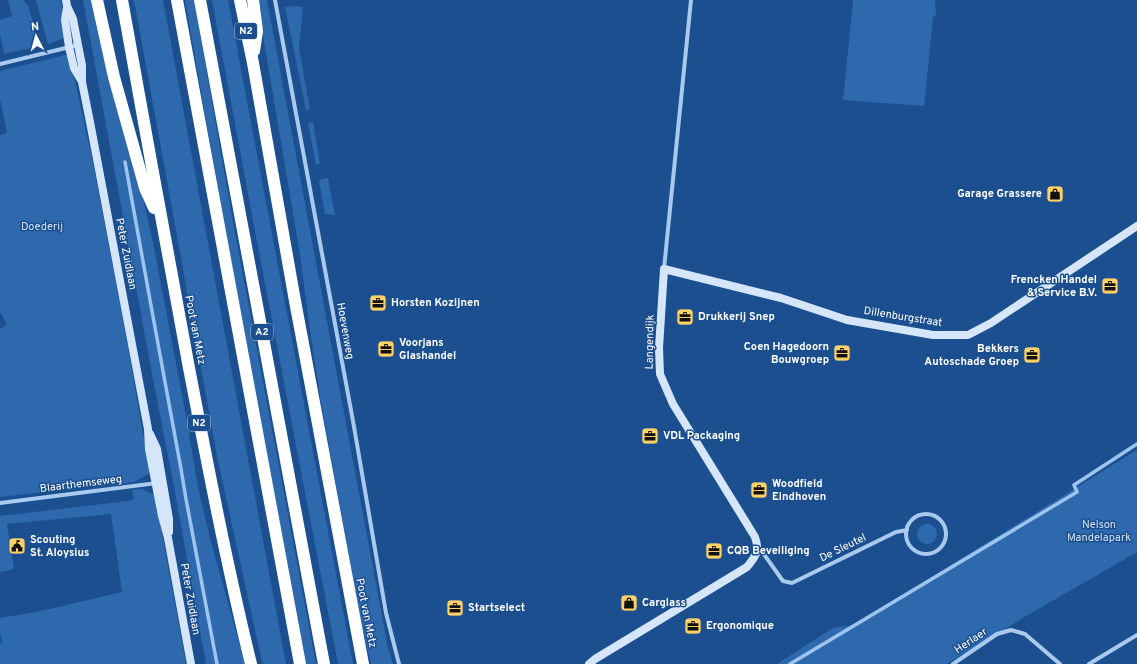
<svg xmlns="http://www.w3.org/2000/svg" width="1137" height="664" font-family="Overpass,sans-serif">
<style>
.green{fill:#2e69ad}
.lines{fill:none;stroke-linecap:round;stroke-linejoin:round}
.stream{stroke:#9cc4f0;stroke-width:3.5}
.street{stroke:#a9c9ee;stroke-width:4}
.secondary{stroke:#d6e6fa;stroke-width:8}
.highway{stroke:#fff;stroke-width:12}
.labels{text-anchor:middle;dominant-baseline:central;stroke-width:3;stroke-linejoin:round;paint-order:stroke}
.shield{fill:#1b4f8f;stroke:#bbcadd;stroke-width:1}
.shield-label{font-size:10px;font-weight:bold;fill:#fff}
.poi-label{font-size:11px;font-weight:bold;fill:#fff;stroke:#1b4f8f;text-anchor:start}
.park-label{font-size:11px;fill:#cfe3fa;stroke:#1b4f8f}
.street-label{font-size:11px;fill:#fff;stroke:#1b4f8f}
</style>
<rect width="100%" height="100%" fill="#1b4f8f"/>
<path class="green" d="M 8,0 L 23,0 L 28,5 L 40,46 L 4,54 L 0,34 L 0,20 L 12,16 Z
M 36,0 L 61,0 L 65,38 L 48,44 Z
M 83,0 L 94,0 L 133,156 L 153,242 L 185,411 L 199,492 L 210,538 L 245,664 L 206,664 L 173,481 L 152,374 Z
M 134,0 L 163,0 L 286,664 L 263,664 L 262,662 L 217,456 Z
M 185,0 L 194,0 L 234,227 L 316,664 L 306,664 L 225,229 Z
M 212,0 L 228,0 L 353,664 L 338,664 L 254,226 Z
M 257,0 L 267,0 L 388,648 L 393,664 L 371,664 L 361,622 L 321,402 L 313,351 L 300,255 Z
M 853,0 L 935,0 L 936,16 L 933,17 L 924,106 L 843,100 Z
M 296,6 L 303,7 L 299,48 L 310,109 L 306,110 L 285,7 Z
M 69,54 L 90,149 L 122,314 L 150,473 L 134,482 L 0,497 L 0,329 L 7,324 L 0,312 L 0,135 L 7,133 L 0,99 L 0,71 Z
M 313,122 L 320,164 L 316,165 L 308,123 Z
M 328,178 L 335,215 L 325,214 L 319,180 Z
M 1137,450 L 1137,553 L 1132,555 L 1016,622 L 1003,631 L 946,664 L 777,664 L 833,628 L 854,625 Z
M 142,489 L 155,495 L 186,664 L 0,664 L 0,643 L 2,643 L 0,633 L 0,618 L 41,611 L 122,592 L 111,514 L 7,524 L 14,569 L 0,572 L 0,516 L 128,501 L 134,499 L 132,490 Z
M917 534a10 10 0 1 1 20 0a10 10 0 1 1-20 0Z"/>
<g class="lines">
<path class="stream" d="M 125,162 L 154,322 L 181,469 L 186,499 L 217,664
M 790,664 L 1077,492 L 1074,485 L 1137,444"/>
<path class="street" d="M 275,0 L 353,421 L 386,613 L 399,664
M 0,64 L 78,45
M 664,269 L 691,0
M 0,503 L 157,483
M906 534a20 20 0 1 1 40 0a20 20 0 1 1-40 0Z
M 758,546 L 783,581 L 792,583 L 896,532 L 907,530
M 953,664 L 997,634 L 1011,630 L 1025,634 L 1060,664
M 1089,664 L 1137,635"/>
<path class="secondary" d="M 66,0 L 67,6 L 73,19 L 78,45 L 82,65 L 82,82 L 90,122 L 148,429 L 149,449 L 162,516 L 168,538 L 191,664
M 67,7 L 65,20 L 69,47 L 74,68 L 81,80
M 150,434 L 157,449 L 169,519 L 169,532
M 589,664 L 595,659 L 747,567 C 756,556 760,551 755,537 L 673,404 L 660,374 L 659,348 L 664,269 L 781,298 L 847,320 L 933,335 L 968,335 L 991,323 L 1137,226"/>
<path class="highway" d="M 97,0 L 114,77 L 145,188 L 154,208
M 122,0 C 144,123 166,245 189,368 C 208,467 227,566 251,664
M 177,0 L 300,664
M 200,0 L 324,664
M 240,0 L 253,63 L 295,301 L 363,664
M 253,0 L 257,31 L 254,51"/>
</g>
<defs>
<g id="shop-square" transform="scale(0.9)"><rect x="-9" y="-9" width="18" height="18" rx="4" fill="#ffd166" stroke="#1b4f8f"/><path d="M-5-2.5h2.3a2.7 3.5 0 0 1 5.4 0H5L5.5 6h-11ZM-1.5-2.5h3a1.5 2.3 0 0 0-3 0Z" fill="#111"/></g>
<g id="office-square" transform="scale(0.9)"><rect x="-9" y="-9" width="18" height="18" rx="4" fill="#ffd166" stroke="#1b4f8f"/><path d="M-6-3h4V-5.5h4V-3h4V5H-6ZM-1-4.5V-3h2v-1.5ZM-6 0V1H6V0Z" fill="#111"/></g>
<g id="civic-square" transform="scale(0.9)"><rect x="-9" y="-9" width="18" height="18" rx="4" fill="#ffd166" stroke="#1b4f8f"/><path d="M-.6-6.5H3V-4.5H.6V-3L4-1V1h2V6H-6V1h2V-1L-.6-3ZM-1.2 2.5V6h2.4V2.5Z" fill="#111"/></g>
</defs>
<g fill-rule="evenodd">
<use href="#shop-square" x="1055" y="194"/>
<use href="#office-square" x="1110" y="286"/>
<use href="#office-square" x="378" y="303"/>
<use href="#office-square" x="685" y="317"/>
<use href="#office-square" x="386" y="349"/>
<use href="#office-square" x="842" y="353"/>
<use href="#office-square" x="1032" y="355"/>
<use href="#office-square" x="650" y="436"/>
<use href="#office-square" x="759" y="490"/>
<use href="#civic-square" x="17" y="546"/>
<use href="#office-square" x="714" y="551"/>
<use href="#shop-square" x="629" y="603"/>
<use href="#office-square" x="455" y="608"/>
<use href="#office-square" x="693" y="626"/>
</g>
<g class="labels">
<g class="shield">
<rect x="235" y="23" width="22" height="16" rx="3"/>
<rect x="251" y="324" width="22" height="16" rx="3"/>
<rect x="188" y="415" width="22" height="16" rx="3"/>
</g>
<g class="shield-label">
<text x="246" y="31">N2</text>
<text x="262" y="332">A2</text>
<text x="199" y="423">N2</text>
</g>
<g class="poi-label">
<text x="1042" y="194" text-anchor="end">Garage Grassere</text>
<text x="1097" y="280" text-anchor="end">Frencken Handel<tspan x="1097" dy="13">&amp; Service B.V.</tspan></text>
<text x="391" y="303">Horsten Kozijnen</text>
<text x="698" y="317">Drukkerij Snep</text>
<text x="399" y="343">Voorjans<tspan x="399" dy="13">Glashandel</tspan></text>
<text x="829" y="347" text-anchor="end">Coen Hagedoorn<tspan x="829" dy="13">Bouwgroep</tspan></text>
<text x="1019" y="349" text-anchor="end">Bekkers<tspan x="1019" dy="13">Autoschade Groep</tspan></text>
<text x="663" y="436">VDL Packaging</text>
<text x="772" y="484">Woodfield<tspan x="772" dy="13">Eindhoven</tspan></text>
<text x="30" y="540">Scouting<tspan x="30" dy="13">St. Aloysius</tspan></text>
<text x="727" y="551">CQB Beveiliging</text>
<text x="642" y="603">Carglass</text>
<text x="468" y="608">Startselect</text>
<text x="706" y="626">Ergonomique</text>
</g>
<g class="park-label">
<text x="42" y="227">Doederij</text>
<text x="1099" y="525">Nelson<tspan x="1099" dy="13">Mandelapark</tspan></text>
</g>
<g class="street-label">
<text transform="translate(126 254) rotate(79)">Peter Zuidlaan</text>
<text transform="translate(903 317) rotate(9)">Dillenburgstraat</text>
<text transform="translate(195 330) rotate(79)">Poot van Metz</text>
<text transform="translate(345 331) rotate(80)">Hoevenweg</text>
<text transform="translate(650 342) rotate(-89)">Langendijk</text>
<text transform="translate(81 484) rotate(-7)">Blaarthemseweg</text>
<text transform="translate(843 548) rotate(-26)">De Sleutel</text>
<text transform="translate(190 599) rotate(80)">Peter Zuidlaan</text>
<text transform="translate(366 613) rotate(79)">Poot van Metz</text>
<text transform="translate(971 641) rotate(-34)">Herlaer</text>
</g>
</g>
<g transform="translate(36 36) rotate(354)" stroke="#1b4f8f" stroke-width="3" paint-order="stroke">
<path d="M0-3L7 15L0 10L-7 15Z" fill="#ffffff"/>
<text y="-6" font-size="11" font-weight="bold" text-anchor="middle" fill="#ffffff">N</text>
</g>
</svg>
